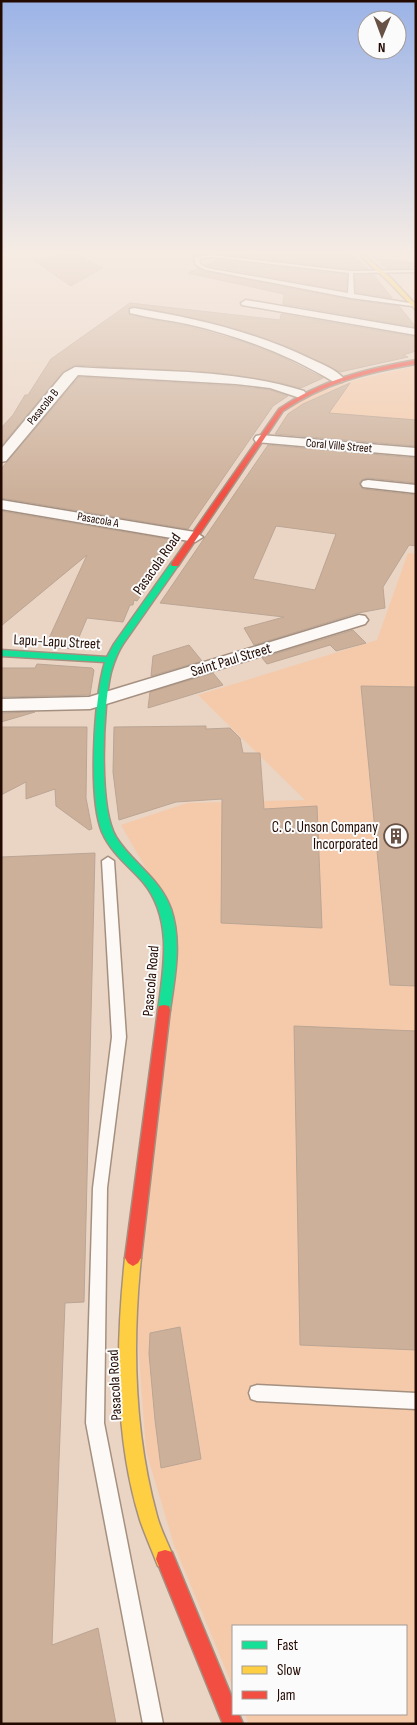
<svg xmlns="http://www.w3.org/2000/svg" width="417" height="1725" font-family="'Sofia Sans Condensed',sans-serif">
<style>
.built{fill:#f4caab}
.building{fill:#ccb09a;stroke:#bba594;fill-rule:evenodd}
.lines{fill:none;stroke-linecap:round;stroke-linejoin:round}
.lane-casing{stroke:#a59080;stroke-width:3}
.street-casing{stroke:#a59080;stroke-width:3}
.fast-casing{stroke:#a59080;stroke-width:3}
.slow-casing{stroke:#a59080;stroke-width:3}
.jam-casing{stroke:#a59080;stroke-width:3}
.lane{fill:#fcf9f6;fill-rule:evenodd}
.street{fill:#fcf9f6;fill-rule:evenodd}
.fast{fill:#16e098;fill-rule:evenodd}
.slow{fill:#ffcf43;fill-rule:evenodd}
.jam{fill:#f24e42;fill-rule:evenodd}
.labels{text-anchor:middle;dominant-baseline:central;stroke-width:4;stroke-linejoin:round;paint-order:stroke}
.far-street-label{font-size:12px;fill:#220a00;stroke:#fbfbfb}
.street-label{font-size:15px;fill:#220a00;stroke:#fbfbfb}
.poi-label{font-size:15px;fill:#220a00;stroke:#fbfbfb;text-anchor:end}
</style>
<rect width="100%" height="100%" fill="#ead4c4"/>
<path class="built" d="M 416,366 L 416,435 L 281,423 L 293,406 L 309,395 L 356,380 Z
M 408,553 L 416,554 L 416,1724 L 249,1724 L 245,1714 L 406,1714 L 406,1626 L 233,1626 L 233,1687 L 174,1545 L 146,1451 L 136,1317 L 174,918 L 121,825 L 187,803 L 305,800 L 198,695 L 377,640 Z"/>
<path class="building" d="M 70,254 L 78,254 L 102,268 L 71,286 L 33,260 Z
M 230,254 L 328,254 L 355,257 L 368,269 L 351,269 L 227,255 Z
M 376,259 L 416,263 L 416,268 L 387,269 Z
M 217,260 L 347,275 L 346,291 L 206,265 Z
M 199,268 L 206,272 L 351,300 L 399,306 L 416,327 L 283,304 L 284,294 L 188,273 Z
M 355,275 L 374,275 L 392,298 L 356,292 Z
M 130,303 L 280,320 L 281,314 L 416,337 L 416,351 L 403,355 L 408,357 L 340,372 L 291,348 L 247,332 L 203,320 L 134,306 L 129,308 L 130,315 L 187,326 L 244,342 L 280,356 L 323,378 L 301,388 L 277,382 L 220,373 L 75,365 L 63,372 L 1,446 L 1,428 L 13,415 L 25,395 L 28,395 L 51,359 Z
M 79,377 L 236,386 L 270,390 L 288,396 L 273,406 L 188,529 L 1,498 L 1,469 Z
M 350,383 L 329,413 L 416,420 L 416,446 L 275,434 L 288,414 L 303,404 Z
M 268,445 L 416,458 L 416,483 L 368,478 L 363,479 L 359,483 L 363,489 L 416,495 L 416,546 L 409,545 L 383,587 L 385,608 L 358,613 L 254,645 L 244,628 L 284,617 L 160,603 ZM 276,526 L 336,534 L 315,590 L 253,579 Z
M 1,511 L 179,541 L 137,601 L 134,600 L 133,605 L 130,605 L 123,622 L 87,618 L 74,649 L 45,647 L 87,555 L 1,626 Z
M 353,630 L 366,643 L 336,651 L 330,645 L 267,664 L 262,658 Z
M 189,645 L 202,661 L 151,676 L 153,656 Z
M 37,664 L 92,668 L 94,670 L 90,695 L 1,697 L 1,668 L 35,668 Z
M 213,673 L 223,685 L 148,708 L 150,692 Z
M 361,686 L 416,687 L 416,986 L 390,985 Z
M 35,712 L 1,722 L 1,713 Z
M 206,726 L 206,729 L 230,728 L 240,738 L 243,753 L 260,753 L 264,809 L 317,806 L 322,928 L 221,923 L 222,799 L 176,802 L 119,820 L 113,772 L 114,727 Z
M 1,727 L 87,727 L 86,798 L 92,829 L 89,830 L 56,806 L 55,789 L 26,799 L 26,782 L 1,795 Z
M 95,853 L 84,1302 L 65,1303 L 52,1645 L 98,1628 L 116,1724 L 1,1724 L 1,857 Z
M 294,1026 L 416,1031 L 416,1350 L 300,1345 Z
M 180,1327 L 201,1459 L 161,1468 L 155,1420 L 149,1354 L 150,1333 Z"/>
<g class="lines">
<g class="lane-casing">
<path id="lane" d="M 212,255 L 351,271 L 416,270 L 416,272 L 353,273 L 354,294 L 415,304 L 412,306 L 351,298 L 206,270 L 196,265 L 194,257 ZM 212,257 L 349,273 L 348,293 L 207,268 L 200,264 L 199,259 Z
M 108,857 L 114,861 L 126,1037 L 107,1188 L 104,1423 L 163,1724 L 143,1724 L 86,1423 L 93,1188 L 112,1037 L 102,861 Z
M 257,1385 L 416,1393 L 416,1409 L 257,1401 L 251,1399 L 249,1393 L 251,1387 Z"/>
</g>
<g class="street-casing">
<path id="street" d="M 246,300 L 416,329 L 416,335 L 242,305 L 241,303 Z
M 134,308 C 195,318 255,332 311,359 C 322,364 337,370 344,379 L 342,382 L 334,382 C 288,354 239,336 187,324 C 168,320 149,318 130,313 L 130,309 Z
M 75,367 C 151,372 232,368 304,391 L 306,394 L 300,398 L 270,388 L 236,384 L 78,375 L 6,461 L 1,462 L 1,449 L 64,373 Z
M 261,435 L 416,448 L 416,456 L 256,442 L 254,439 L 256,436 Z
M 368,480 L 416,485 L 416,493 L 363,487 L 361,484 L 363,481 Z
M 1,500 L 195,532 L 203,537 L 195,542 L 1,509 Z
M 359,615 L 365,616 L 368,620 L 365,624 L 90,709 L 1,711 L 1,699 L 89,697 Z"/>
</g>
<g class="fast-casing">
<path id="fast" d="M 172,562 L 179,564 L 123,644 C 117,653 114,662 111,672 C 103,706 98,807 116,837 C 132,863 160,878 171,909 C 182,941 175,977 170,1010 L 169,1014 L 164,1015 L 159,1014 L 158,1010 C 164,967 173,918 143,882 C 129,866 111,853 102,832 C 88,797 94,699 105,662 L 1,656 L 1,650 L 107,657 L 114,644 Z"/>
</g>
<g class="slow-casing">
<path id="slow" d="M 358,254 L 362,254 L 391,278 L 416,305 L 416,310 L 387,280 Z
M 133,1250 L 138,1253 L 141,1258 C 132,1344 134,1432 157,1516 C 161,1531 169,1545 174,1559 L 172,1566 L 165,1568 L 158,1566 C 152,1550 145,1535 140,1520 C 114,1436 116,1344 125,1258 L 128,1253 Z"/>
</g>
<g class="jam-casing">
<path id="jam" d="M 416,360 L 416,364 C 368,372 324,383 283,411 L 178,566 L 172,566 L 171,564 L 279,409 C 321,380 366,369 416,360 Z
M 164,1005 L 169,1006 L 170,1010 L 141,1258 L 138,1263 L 133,1266 L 128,1263 L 125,1258 L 158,1010 L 159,1006 Z
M 165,1550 L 172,1552 L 233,1700 L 233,1714 L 239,1714 L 243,1724 L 223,1724 L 156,1559 L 158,1552 Z"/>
</g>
<use href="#lane" class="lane"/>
<use href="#street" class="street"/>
<use href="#fast" class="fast"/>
<use href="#slow" class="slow"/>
<use href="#jam" class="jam"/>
</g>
<linearGradient id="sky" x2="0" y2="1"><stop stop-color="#9bb3e7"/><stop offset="0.51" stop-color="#f6ece4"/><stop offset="1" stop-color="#f6ece4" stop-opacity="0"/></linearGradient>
<rect width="417" height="495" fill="url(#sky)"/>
<defs>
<g id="building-ring" transform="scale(1.25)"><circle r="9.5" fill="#fbfbfb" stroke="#685145" stroke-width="1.5"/><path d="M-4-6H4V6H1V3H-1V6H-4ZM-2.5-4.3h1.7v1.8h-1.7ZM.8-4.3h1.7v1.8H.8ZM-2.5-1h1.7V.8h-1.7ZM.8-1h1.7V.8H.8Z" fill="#685145"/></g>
</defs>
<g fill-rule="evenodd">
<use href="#building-ring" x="396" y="836"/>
</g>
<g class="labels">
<g class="far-street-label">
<text transform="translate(43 407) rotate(-51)">Pasacola B</text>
<text transform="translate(339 446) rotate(5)">Coral Ville Street</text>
<text transform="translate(98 520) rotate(10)">Pasacola A</text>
</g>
<g class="street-label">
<text transform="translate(157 564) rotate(-55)">Pasacola Road</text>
<text transform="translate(57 642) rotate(3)">Lapu-Lapu Street</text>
<text transform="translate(231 660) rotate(-17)">Saint Paul Street</text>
<text transform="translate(151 981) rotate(-85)">Pasacola Road</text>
<text transform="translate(115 1385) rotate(-93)">Pasacola Road</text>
</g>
<g class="poi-label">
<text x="378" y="827">C. C. Unson Company<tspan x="378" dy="17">Incorporated</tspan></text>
</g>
</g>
<rect width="417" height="1725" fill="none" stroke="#220a00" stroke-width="5"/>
<rect x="232" y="1625" width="175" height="90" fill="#fbfbfb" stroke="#a49b97"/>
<rect x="242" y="1641" width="25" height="8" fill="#16e098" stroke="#a49b97"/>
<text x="277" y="1650" font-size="15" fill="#220a00">Fast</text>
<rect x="242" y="1666" width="25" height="8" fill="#ffcf43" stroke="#a49b97"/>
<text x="277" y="1675" font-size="15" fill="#220a00">Slow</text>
<rect x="242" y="1691" width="25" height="8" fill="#f24e42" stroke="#a49b97"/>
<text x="277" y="1700" font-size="15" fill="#220a00">Jam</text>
<g transform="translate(382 35) rotate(181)"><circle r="24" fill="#fbfbfb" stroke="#a49b97"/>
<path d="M0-4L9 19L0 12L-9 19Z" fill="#685145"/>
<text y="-8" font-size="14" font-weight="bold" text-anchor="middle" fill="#220a00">N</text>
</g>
</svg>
